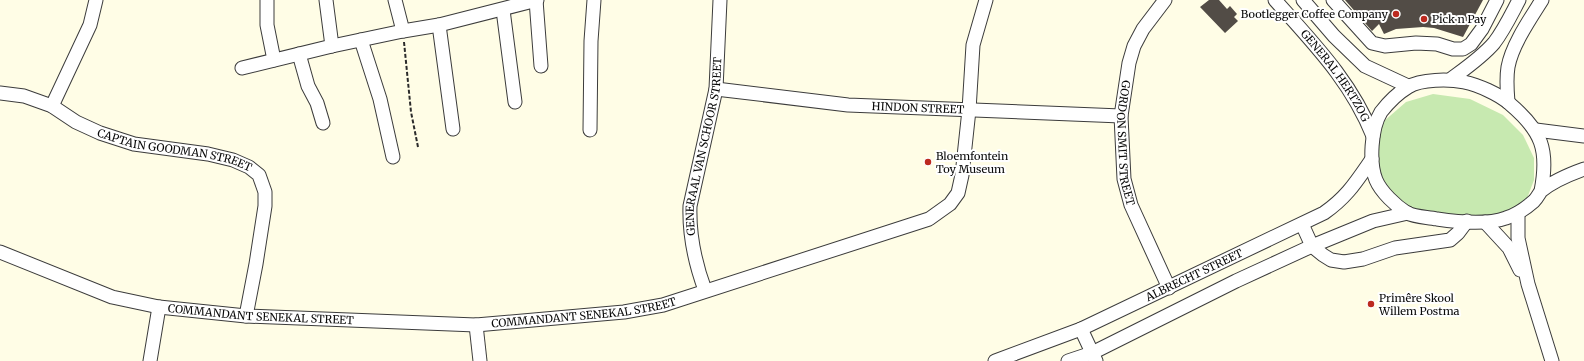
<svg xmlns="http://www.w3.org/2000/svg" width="1584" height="361" font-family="Merriweather,serif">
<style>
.green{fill:#c7e9b0}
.building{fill:#524c46}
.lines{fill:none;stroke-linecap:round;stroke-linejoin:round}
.minor-casing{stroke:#3c3c3c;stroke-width:15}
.path{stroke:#2b2b2b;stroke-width:2;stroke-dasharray:4 2;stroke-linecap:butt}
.minor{stroke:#fff;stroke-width:13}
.poi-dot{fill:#bc291f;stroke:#fff;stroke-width:1.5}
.labels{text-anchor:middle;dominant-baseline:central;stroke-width:4;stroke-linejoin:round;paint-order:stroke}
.poi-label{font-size:11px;fill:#090909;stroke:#fff;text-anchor:start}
.street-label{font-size:11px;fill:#090909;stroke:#fff}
</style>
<rect width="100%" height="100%" fill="#fffde6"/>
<path class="green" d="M 1433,94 L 1470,99 L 1503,115 L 1523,135 L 1534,158 L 1534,180 L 1526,201 L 1505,218 L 1474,222 L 1397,206 L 1378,180 L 1373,149 L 1383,122 L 1406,102 Z"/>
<path class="building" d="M 1209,0 L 1219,0 L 1227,9 L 1230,6 L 1237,14 L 1234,17 L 1238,21 L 1225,33 L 1200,7 Z
M 1345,0 L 1483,0 L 1463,37 L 1434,28 L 1423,27 L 1396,29 L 1384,34 L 1379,24 L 1372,31 Z"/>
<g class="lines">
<g class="minor-casing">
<g id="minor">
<path d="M 267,0 L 267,25 L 274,60"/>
<path d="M 326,0 L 332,46"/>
<path d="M 395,0 L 403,31"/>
<path d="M 536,0 L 541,66"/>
<path id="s1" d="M 1165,0 L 1143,29 L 1134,46 L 1129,63 L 1121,116 L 1124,179 L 1131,205 L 1169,288"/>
<path id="s2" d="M 1275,0 C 1314,44 1351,81 1373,136"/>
<path d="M 1303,0 L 1334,36 L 1365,66 L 1408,86"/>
<path d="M 1333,0 L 1372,43 L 1385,46 L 1416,43 L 1437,44 L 1453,49 L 1463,49 L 1471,44 L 1482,29 L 1497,0"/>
<path d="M 503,10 L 515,102"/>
<path d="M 439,25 L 453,129"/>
<path d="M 361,40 L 380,99 L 393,157"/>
<path d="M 299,54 L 308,86 L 317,103 L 323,123"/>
<path d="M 242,68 L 332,46 L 403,31 L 439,25 L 537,0"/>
<path d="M 1451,79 C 1466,68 1482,57 1494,43 C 1504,30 1511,15 1519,0"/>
<path id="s3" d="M 716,89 L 848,105 L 1121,116"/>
<path id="s4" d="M 0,93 L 24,96 L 52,106 L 76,122 L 100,133 L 134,144 L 208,154 L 233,160 L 249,167 L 259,175 L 265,192 L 265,206 L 256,264 L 246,316"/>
<path d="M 1508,102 C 1507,90 1506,79 1508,67 C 1512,45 1530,19 1542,0"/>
<path d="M 52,106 L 90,25 L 96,0"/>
<path d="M 590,130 L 591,41 L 594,0"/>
<path d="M 1536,130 L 1584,136"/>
<path d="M 1541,191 C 1549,150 1542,131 1510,104 C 1499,94 1478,85 1464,82 C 1449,79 1421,79 1408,87 C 1398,93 1388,103 1381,112 C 1371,128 1369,163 1376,180 C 1381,192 1396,206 1407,213 C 1415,217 1427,217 1437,219 C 1457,222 1487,225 1506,218 C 1516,215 1526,208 1534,201 C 1537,198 1539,194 1541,191 C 1553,181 1570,174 1584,169"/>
<path d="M 1518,213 L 1518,238 L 1528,284 L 1552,361"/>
<path d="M 1485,222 L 1509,248 L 1520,270"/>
<path d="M 1302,224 L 1312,246 L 1323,255 L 1331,260 L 1344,262 L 1363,259 L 1395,248 L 1450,240 L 1458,233 L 1467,221"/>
<path id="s5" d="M 0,252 L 112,297 L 159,307 L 246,316 L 476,325 L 624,312 L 663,305 L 929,219 L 950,204 L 958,193 L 962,175 L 969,110 L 973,45 L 986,0"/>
<path id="s6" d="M 705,290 C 695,263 689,236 690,206 L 716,89 L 720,0"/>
<path d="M 476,325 L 480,361"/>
<path d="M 1081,329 L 1096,361"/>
<path d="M 150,361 L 159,307"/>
<path id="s7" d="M 995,361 L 1081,329 L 1324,213 C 1347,197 1356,182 1372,159"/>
<path d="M 1068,361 L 1092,353 L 1236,281 L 1312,246 L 1373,221 L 1408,213"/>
</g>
</g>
<path class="path" d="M 404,42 L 411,112 L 418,147"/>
<use href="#minor" class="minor"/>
</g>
<g class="poi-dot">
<circle cx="1396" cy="14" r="4"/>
<circle cx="1424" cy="19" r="4"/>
<circle cx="928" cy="162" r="4"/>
<circle cx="1371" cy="304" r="4"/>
</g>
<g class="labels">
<g class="poi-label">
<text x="1388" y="14" text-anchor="end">Bootlegger Coffee Company</text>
<text x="1432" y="19">Pick n Pay</text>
<text x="936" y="156">Bloemfontein<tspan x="936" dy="13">Toy Museum</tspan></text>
<text x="1379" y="298">Primêre Skool<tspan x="1379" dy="13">Willem Postma</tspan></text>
</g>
<g class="street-label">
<text stroke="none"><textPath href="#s2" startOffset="97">GENERAL HERTZOG</textPath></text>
<text stroke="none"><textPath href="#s3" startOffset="203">HINDON STREET</textPath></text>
<text stroke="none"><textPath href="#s1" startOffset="154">GORDON SMIT STREET</textPath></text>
<text stroke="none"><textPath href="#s6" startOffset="147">GENERAAL VAN SCHOOR STREET</textPath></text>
<text stroke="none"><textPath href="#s4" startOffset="186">CAPTAIN GOODMAN STREET</textPath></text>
<text stroke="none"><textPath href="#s7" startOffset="217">ALBRECHT STREET</textPath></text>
<text stroke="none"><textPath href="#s5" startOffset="595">COMMANDANT SENEKAL STREET</textPath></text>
<text stroke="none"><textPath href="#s5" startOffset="271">COMMANDANT SENEKAL STREET</textPath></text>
</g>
</g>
</svg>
